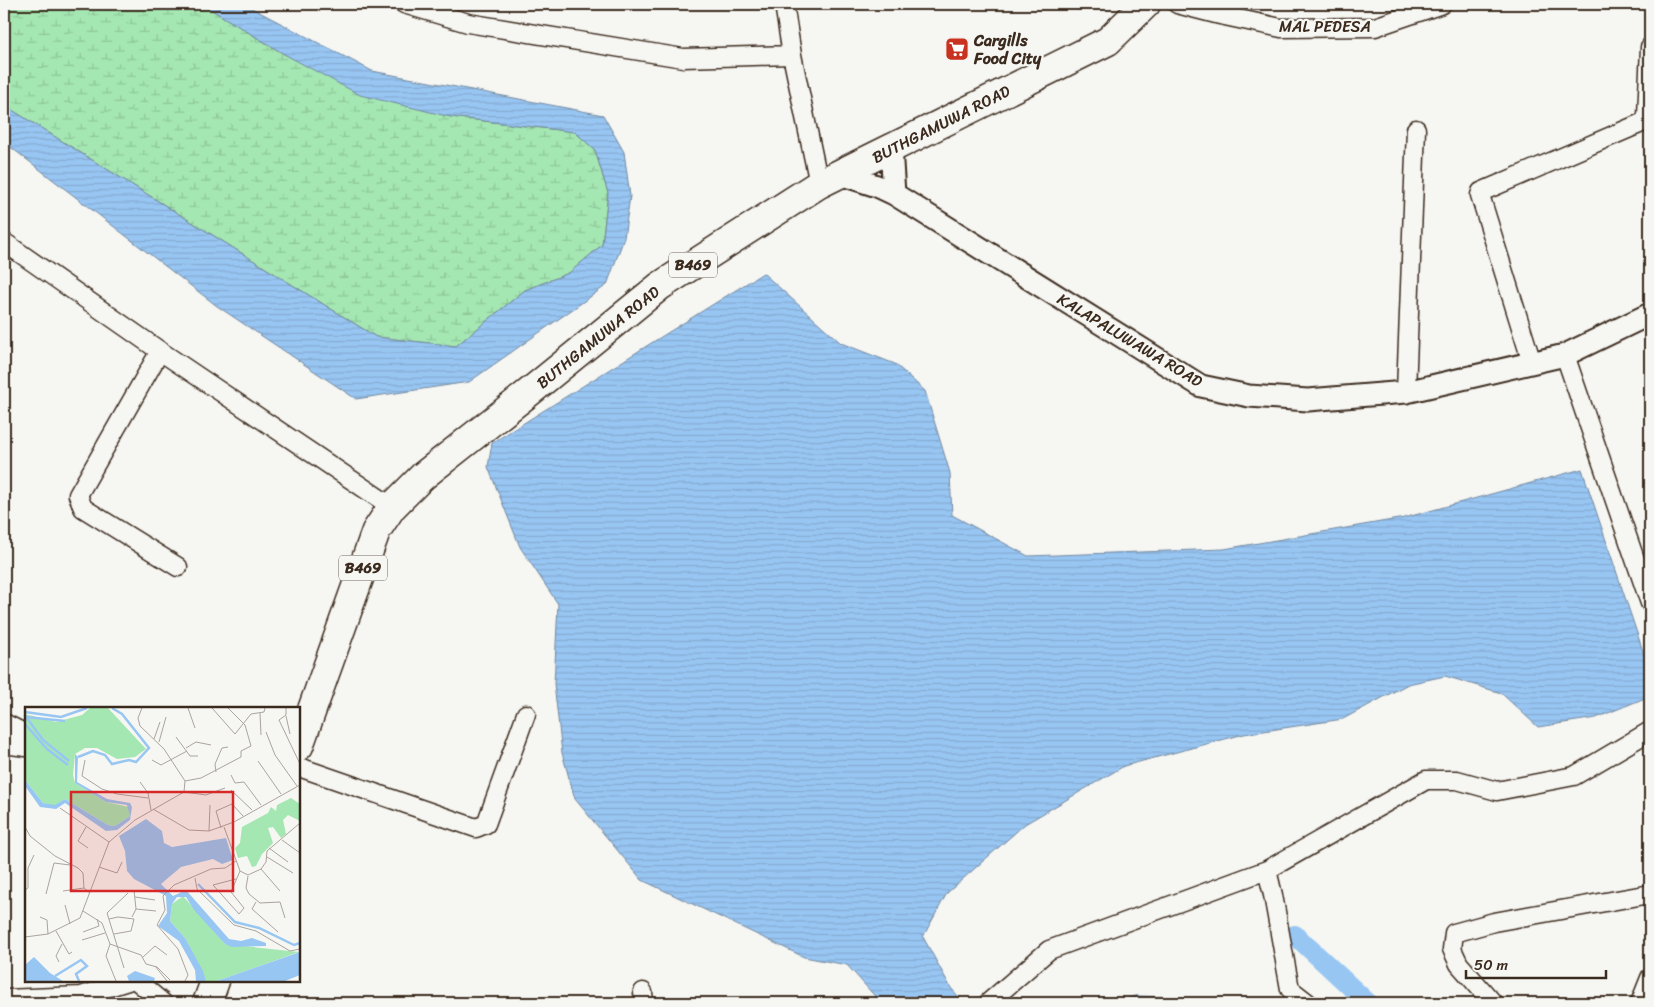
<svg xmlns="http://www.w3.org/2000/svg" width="1654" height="1007" font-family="Sriracha,sans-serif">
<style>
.wetland{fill:url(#wetland-marsh);stroke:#708868}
.water{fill:url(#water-rules);stroke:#73889e}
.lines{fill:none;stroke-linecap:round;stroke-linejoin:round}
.canal{stroke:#98c6f3;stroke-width:20}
.minor-casing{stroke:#3b2a1e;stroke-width:21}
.tertiary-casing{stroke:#3b2a1e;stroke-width:25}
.primary-casing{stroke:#3b2a1e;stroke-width:31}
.minor{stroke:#f6f6f2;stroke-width:18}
.tertiary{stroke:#f6f6f2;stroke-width:21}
.primary{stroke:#f6f6f2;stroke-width:28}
.labels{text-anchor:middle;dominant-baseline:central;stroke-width:4.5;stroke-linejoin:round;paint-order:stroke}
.shield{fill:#f6f6f2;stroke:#73675e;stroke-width:1}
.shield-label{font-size:15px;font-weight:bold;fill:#3b2a1e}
.street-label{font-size:16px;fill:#3b2a1e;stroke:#f6f6f2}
.poi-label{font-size:16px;font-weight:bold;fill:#3b2a1e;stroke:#f6f6f2;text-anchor:start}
.inset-river{fill:none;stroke:#98c6f3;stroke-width:2.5}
.inset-road{fill:none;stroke:#aba49d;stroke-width:1}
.view{fill:#d62828;fill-opacity:0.15;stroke:#d62828;stroke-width:2.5}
.inset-edge{fill:none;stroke:#3b2a1e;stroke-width:2.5}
</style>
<defs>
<pattern id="wetland-marsh" width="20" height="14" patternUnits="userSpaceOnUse" patternTransform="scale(1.25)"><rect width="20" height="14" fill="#a4e7b2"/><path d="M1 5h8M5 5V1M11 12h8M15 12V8" fill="none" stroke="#8ec699"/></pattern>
<pattern id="water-rules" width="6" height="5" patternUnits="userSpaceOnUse" patternTransform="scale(1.25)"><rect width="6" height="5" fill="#98c6f3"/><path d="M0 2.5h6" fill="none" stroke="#84aad0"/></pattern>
</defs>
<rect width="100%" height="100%" fill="#f6f6f2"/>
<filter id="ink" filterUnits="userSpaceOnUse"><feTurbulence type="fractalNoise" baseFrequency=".02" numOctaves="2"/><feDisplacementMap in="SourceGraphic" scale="10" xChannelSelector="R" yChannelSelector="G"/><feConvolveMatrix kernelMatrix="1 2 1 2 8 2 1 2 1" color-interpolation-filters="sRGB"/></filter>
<g filter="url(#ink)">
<path class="wetland" d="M 4,4 L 202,4 L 284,54 L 451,117 L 575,132 L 595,150 L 608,193 L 602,245 L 569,273 L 525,290 L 456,346 L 376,337 L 4,105 Z"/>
<path class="water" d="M 202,4 L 244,4 L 372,71 L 603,115 L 624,152 L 630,196 L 624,238 L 607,285 L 469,382 L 356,399 L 217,306 L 4,142 L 4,105 L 376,337 L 456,346 L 525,290 L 569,273 L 602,245 L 608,193 L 595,150 L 575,132 L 451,117 L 360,95 L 284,54 Z
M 763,273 L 841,343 L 895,364 L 925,391 L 950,473 L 952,515 L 1028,556 L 1224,549 L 1404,518 L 1582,469 L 1650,672 L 1650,696 L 1596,718 L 1538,727 L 1501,693 L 1445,676 L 1408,684 L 1343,719 L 1244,734 L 1124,766 L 1025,824 L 947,893 L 923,937 L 951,988 L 964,1003 L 881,1003 L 847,965 L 804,957 L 642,880 L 575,799 L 562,753 L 554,684 L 558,604 L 520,547 L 488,467 L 492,443 Z
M 1136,996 L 1170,997 L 1174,1003 L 1112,1003 Z"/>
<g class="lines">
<path class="canal" d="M 1295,935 L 1368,1003"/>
<g class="minor-casing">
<path id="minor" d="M 404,4 L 468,23 L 683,58 L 792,55
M 784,4 L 792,55 L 819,184
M 1177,4 L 1220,15 L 1281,28 L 1375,27 L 1442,4
M 4,242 L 160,351 L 392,507
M 160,351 L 78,495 L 83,508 L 178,567
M 1565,355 L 1650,603
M 1532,363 L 1480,195 L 1481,192 L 1644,122 L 1647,116 L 1650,47
M 1406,392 L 1416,129
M 4,723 L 26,734
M 4,744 L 26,747
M 299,767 L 476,828 L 486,824 L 526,714
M 1267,870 L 1273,895 L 1290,989 L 1308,1003
M 137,981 L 163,1003
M 643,992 L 644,1003
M 4,999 L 81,996 L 128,981
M 988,1003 L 1049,950 L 1267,870 L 1426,780 L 1457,780 L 1497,791 L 1574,776 L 1650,731
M 1493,1003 L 1459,964 L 1452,949 L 1454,933 L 1494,922 L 1650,894
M 1640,1003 L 1650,978"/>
</g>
<g class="tertiary-casing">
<path id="tertiary" d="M 891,147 L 894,194
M 840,174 L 877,186 L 894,194 L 1201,386 L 1249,396 L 1308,400 L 1406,392 L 1565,355 L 1650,314"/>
</g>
<g class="primary-casing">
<path id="primary" d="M 299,746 L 376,531 L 392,507 L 423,476 L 532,390 L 660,286 L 819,184 L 1108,41 L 1146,4
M 207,1003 L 215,981"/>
</g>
<use href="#minor" class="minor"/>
<use href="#tertiary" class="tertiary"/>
<use href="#primary" class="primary"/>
</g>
</g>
<defs>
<g id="supermarket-square" transform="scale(1.25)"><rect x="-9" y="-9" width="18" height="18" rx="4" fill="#c8321e" stroke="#f6f6f2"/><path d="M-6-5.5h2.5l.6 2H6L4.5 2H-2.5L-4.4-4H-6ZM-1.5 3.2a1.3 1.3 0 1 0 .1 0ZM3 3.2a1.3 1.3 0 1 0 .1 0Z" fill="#fff"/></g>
</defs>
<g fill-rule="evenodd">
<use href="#supermarket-square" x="957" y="49"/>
</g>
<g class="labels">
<g class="shield">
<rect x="669" y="252.5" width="48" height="25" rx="4"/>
<rect x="339" y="555.5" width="48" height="25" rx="4"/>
</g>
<g class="shield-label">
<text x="693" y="265">B469</text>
<text x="363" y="568">B469</text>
</g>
<g class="street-label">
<text x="1325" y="26">MAL PEDESA</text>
<text transform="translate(941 124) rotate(-27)">BUTHGAMUWA ROAD</text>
<text transform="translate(598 337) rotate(-39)">BUTHGAMUWA ROAD</text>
<text transform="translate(1130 340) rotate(31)">KALAPALUWAWA ROAD</text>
</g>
<g class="poi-label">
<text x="974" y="40">Cargills<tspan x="974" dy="18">Food City</tspan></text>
</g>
</g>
<g transform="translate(25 707)">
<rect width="275" height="275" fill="#f6f6f2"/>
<path d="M 65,1 L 83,1 L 121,42 L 110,50 L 92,52 L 72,41 L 60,41 L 50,47 L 48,68 L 50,76 L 81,95 L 104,100 L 105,109 L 90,119 L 83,118 L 40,92 L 30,99 L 18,96 L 0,73 L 0,7 L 31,15 L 57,8 ZM 266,91 L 275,97 L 275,114 L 263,108 L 258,113 L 261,127 L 256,131 L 248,120 L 243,121 L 248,136 L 237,147 L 231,159 L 227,160 L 222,149 L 213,151 L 210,141 L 215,136 L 217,120 L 243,106 L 246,100 L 251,104 L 252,98 ZM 158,189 L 200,237 L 274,245 L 192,274 L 181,274 L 160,231 L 145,214 L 147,197 Z" fill="#a4e7b2"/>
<path d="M 50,47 L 53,50 L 52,75 L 82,92 L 105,96 L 107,100 L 105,113 L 92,123 L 81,124 L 40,96 L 31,102 L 15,100 L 0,79 L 0,73 L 18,96 L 30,98 L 40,92 L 83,118 L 90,119 L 105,109 L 102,98 L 81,95 L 50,76 ZM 121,112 L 137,124 L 139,136 L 147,140 L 201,131 L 208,153 L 197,157 L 188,152 L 156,160 L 136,177 L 148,189 L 161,183 L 204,232 L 216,234 L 227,231 L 241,236 L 241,239 L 207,240 L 200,237 L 169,203 L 161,190 L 152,190 L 147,197 L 145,214 L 160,231 L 178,264 L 181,274 L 171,274 L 170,263 L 154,234 L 133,219 L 142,206 L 141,189 L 109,172 L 102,164 L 100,144 L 94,129 ZM 275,245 L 275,268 L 260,274 L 192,274 ZM 9,250 L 25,266 L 38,274 L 0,274 L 0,258 ZM 110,264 L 130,271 L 129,274 L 104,274 L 102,269 Z" fill="#98c6f3"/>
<path class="inset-river" d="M 0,5 L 36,10 L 62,1M 40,14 L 1,10 L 18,33 L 44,54M 0,17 L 22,42 L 43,58M 53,50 L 68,44 L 80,48 L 87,57 L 104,53 L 111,55 L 124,41 L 97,7 L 87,1M 173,177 L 210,215 L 234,221 L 269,238 L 275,236M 30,269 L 56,253 L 62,259 L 51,267 L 54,274"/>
<path class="inset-road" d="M 163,1 L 170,21M 187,1 L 210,27 L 226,7 L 239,5 L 240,1M 203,1 L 220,18M 261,1 L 261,8 L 254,13 L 275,57M 235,6 L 236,28M 261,9 L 265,27M 241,25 L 250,48 L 272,79M 151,30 L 165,49 L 173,49M 129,32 L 135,15M 134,35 L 141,10M 161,41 L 171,35 L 186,38M 60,53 L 57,69 L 77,82 L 92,87 L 123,91M 127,53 L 136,58 L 162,44M 233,54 L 256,87M 191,65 L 190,57 L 197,41 L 203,40M 206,68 L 210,76 L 219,75 L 236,98M 160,74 L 176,71 L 216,50 L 216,44 L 226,39 L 220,18M 115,75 L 123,86 L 126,103M 206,83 L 227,103M 159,85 L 181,88 L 200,81M 207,97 L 218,109M 35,101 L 84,135M 128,102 L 164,123 L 184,124 L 209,115 L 275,78M 0,120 L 5,129 L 30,149 L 53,161 L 58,166 L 59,181 L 65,186M 61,120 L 53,134 L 63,141M 199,120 L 215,164 L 206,185 L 219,201 L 214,207 L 188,178 L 211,172M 196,121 L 191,104 L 207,97M 184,124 L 185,98M 257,133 L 275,146M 244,141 L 263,155M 242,150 L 268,166M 74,160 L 92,166 L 97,155M 236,162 L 255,184M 215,164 L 223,168 L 236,162 L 241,155 L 242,144 L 275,116M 223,169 L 221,181 L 224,187 L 235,196 L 255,195 L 260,211M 170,171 L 172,182 L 209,218 L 231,224 L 265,244 L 275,242M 0,183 L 3,181 L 3,161 L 9,148M 38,184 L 59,181M 21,187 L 29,156 L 45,158M 110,190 L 130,193M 231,195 L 227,202 L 253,225M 40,198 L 45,217M 111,202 L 131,204M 58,204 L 77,216 L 85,237 L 116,248 L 121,257 L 132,260 L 145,273M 15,210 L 22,213 L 23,227M 107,210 L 111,202 L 109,183M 84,212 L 93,210 L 109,212 L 106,224 L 89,227M 31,224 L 44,247 L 47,245M 58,225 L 74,219 L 72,212M 0,230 L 23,227 L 55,211 L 84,135 L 110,113 L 159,85 L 160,74 L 139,42 L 115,19 L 113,11 L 117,1M 57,233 L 80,226M 85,237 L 81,249 L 91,274M 118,250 L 130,239 L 142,248M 34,255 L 31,249 L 37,237M 130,259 L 142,274M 99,261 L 82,206 L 103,186M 160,274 L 163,268 L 153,242 L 132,218 L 140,203 L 138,189 L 149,178 L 186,162 L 200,161 L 211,154"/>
<path class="view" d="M 46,85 L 208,85 L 208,184 L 46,184 Z"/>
<rect width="275" height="275" class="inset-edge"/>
</g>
<rect width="1654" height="1007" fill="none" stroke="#f6f6f2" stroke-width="20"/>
<rect x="10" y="10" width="1634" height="987" fill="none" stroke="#3b2a1e" stroke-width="2" filter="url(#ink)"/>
<path d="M1466 970v8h140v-8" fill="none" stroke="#3b2a1e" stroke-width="2.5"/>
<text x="1474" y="970" font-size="15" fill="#3b2a1e" stroke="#f6f6f2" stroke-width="4" paint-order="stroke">50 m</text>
</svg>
